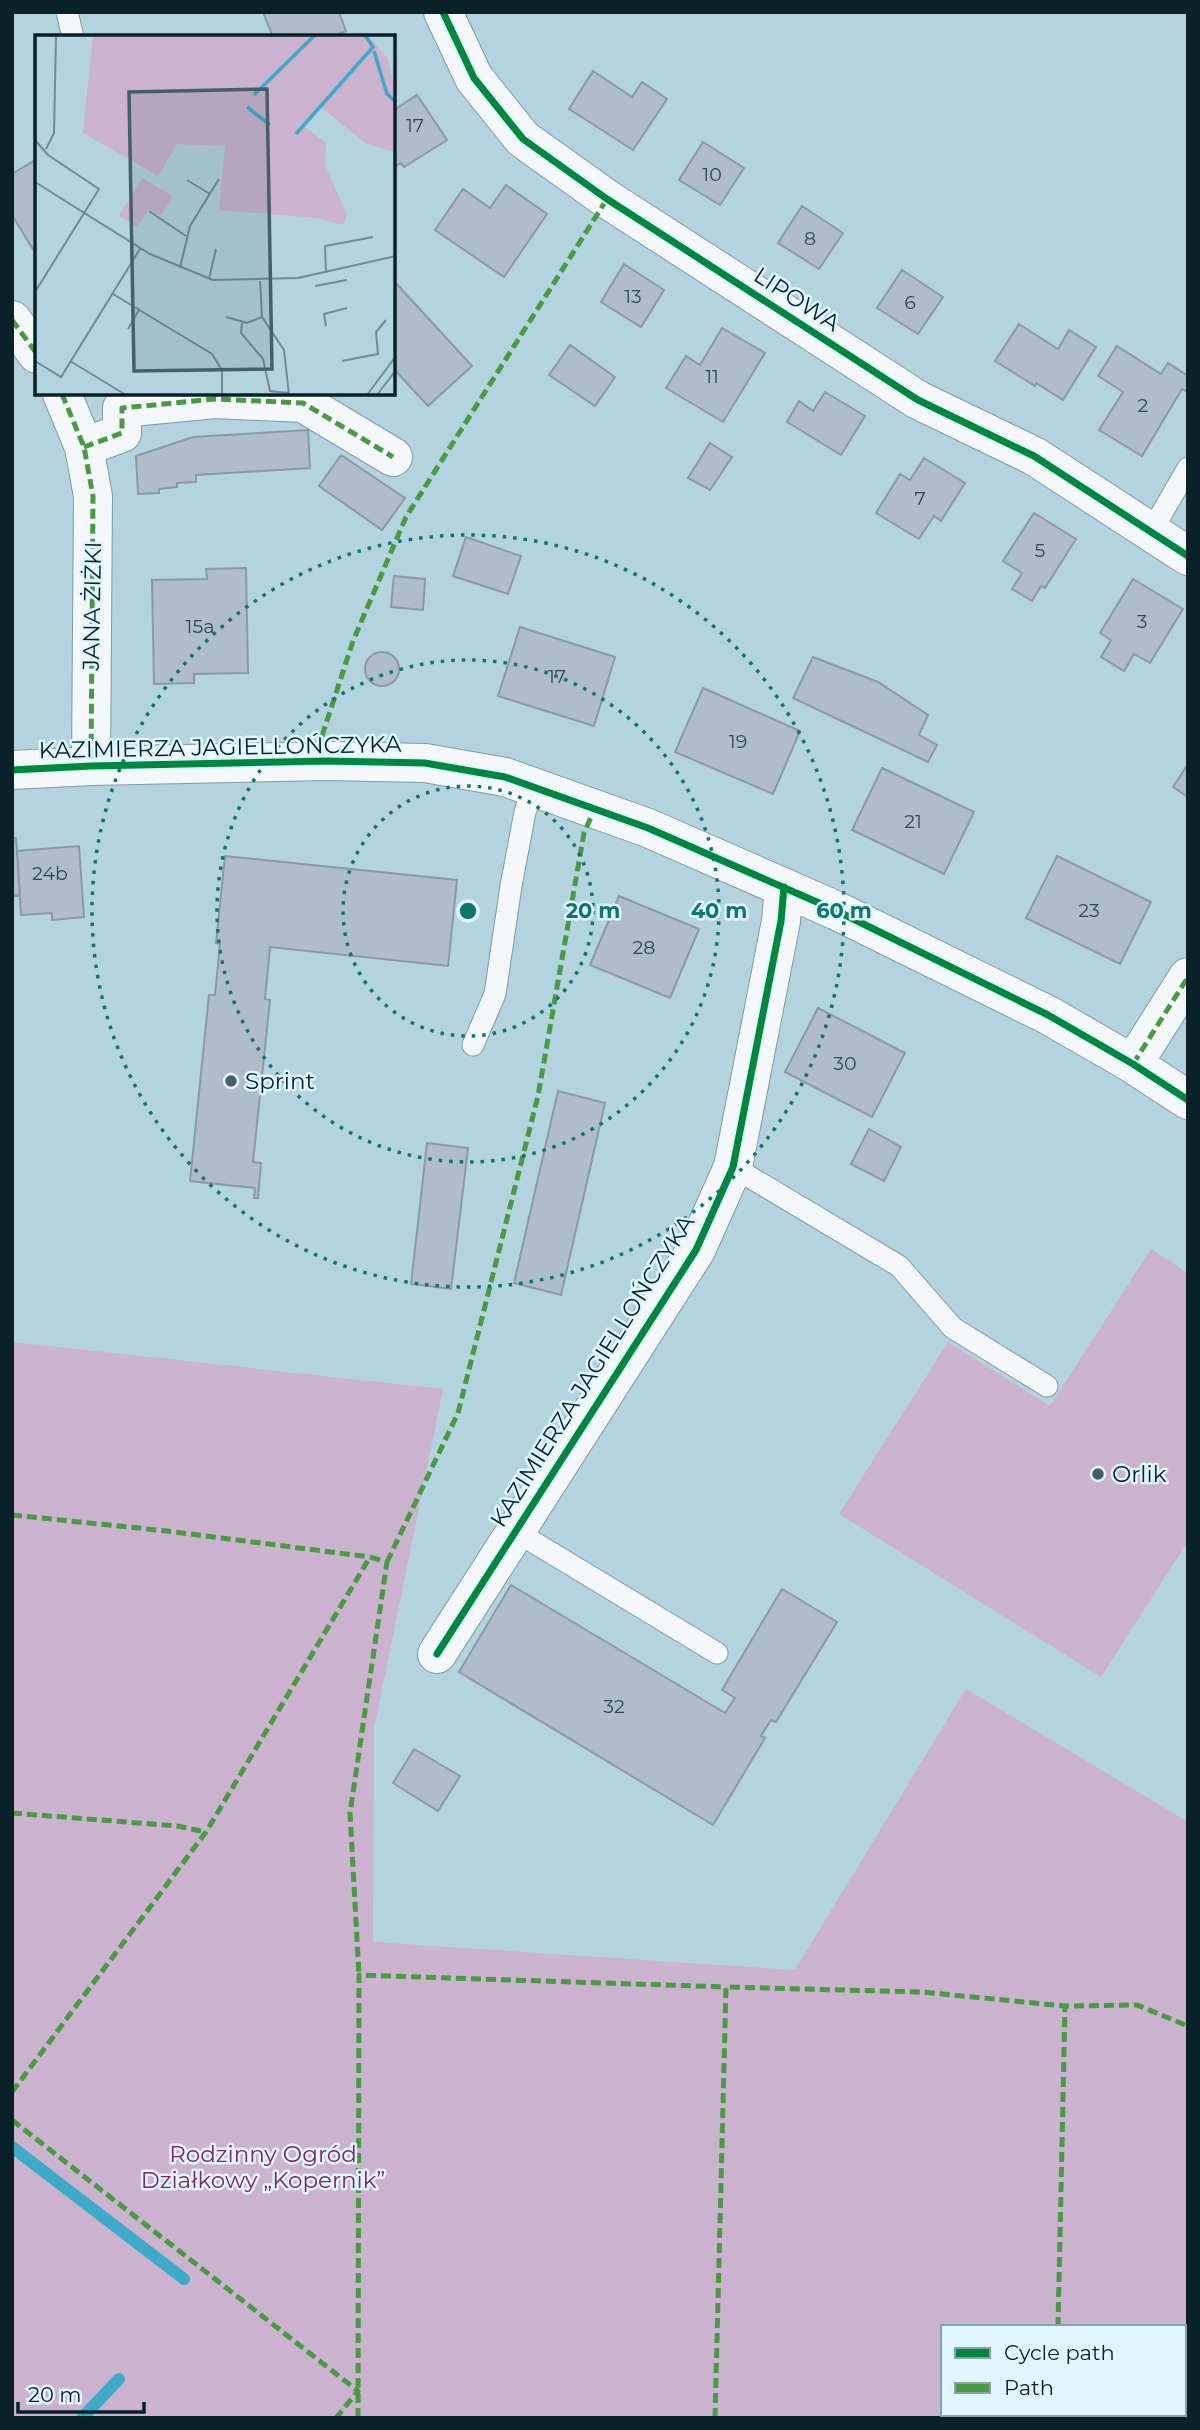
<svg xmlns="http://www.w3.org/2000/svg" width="1200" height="2430" font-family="Montserrat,sans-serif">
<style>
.green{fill:#cbb2ce;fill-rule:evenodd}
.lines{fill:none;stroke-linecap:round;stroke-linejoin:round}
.stream{stroke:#3daac8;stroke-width:12}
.building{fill:#afbdcb;stroke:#8b99a6;stroke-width:2}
.lane-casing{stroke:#829ba4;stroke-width:23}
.street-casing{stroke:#829ba4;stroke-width:40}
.lane{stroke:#f4f8fa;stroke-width:21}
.street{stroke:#f4f8fa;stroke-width:38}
.quiet{stroke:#489b41;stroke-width:5;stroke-dasharray:10 5;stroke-linecap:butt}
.cycleway-casing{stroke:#dff6ff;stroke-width:11}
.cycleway{stroke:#00873e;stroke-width:7}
.ring{fill:none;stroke:#0f766e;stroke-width:3.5;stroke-dasharray:3.5 7}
.poi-dot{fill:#445f69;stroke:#dff6ff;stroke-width:2.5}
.labels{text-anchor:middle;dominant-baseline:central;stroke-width:5;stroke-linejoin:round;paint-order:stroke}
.number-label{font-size:19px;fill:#324852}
.street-label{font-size:23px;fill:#092129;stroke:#dff6ff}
.poi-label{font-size:23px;fill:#092129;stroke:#dff6ff;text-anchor:start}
.park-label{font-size:23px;fill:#832464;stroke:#dff6ff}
.inset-river{fill:none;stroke:#3daac8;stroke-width:3.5}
.inset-road{fill:none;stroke:#6f8c96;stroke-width:2}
.view{fill:#445f69;fill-opacity:0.15;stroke:#445f69;stroke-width:3.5}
.inset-edge{fill:none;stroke:#092129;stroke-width:3.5}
.centre{fill:#0f766e;stroke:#dff6ff;stroke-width:3.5}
.ring-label{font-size:21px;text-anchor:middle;font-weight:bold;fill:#0f766e;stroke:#dff6ff;stroke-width:5;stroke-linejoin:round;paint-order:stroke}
</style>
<rect width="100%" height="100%" fill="#b3d3df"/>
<path class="green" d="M 1151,1249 L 1188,1273 L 1188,1541 L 1101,1677 L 839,1514 L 948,1342 L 1050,1406 Z
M 12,1342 L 443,1389 L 374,1729 L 373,1942 L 795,1970 L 966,1689 L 1188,1822 L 1188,2418 L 12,2418 ZM 943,2327 L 1184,2327 L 1184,2414 L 943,2414 Z"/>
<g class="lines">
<path class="stream" d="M 12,2147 L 184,2279
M 82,2418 L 119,2379"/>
</g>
<path class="building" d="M 263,12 L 339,12 L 346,31 L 332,37 L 273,37 Z
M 593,71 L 632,97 L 642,82 L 667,99 L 633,150 L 569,109 Z
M 417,95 L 447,140 L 404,167 L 401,163 L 394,167 L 394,110 Z
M 703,142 L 744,168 L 720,205 L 679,180 Z
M 37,159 L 37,256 L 12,215 L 12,174 Z
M 506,185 L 547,214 L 504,277 L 435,230 L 463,189 L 490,208 Z
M 802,206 L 843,233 L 819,269 L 778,243 Z
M 624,264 L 664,290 L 641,327 L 601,302 Z
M 902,270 L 943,297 L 918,334 L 877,308 Z
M 394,281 L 472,366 L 428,406 L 394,369 Z
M 1019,324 L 1058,349 L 1069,330 L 1096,347 L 1063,400 L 1036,383 L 1035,386 L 995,361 Z
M 722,328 L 765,353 L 723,422 L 666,388 L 686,356 L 700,365 Z
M 570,345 L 615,377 L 595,406 L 549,375 Z
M 1117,346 L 1161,374 L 1168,363 L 1188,376 L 1188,392 L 1182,389 L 1142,456 L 1099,430 L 1123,392 L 1098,376 Z
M 825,392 L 865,416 L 841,455 L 787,422 L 799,401 L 813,411 Z
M 308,430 L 310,468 L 196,475 L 196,482 L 177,483 L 177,487 L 159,489 L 159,493 L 138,494 L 136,456 L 193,437 Z
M 710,443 L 732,457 L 710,490 L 688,478 Z
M 341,455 L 405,498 L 382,530 L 319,486 Z
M 924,458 L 965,483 L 941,521 L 934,516 L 919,539 L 876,513 L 900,474 L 910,480 Z
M 1034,513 L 1076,539 L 1045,588 L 1041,586 L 1032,601 L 1012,589 L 1022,573 L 1003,561 Z
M 466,537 L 521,556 L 508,594 L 453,576 Z
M 246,568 L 248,673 L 194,674 L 194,683 L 154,684 L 152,580 L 207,579 L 206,569 Z
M 394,576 L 425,579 L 423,610 L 391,607 Z
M 1133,579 L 1183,609 L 1150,663 L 1134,654 L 1124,671 L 1101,657 L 1111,640 L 1100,633 Z
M 520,627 L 615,657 L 594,726 L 498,696 Z
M365 669a17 17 0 1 1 34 0a17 17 0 1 1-34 0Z
M 813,657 L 878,682 L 928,715 L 919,735 L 937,745 L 928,762 L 793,698 Z
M 703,688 L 800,731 L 773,794 L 675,752 Z
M 1188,764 L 1188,797 L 1173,787 Z
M 882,768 L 974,812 L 944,874 L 852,830 Z
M 12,838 L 16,838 L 20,895 L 12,896 Z
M 79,846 L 84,917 L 52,920 L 52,913 L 21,915 L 17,851 Z
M 225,856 L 457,880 L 448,966 L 270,947 L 265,999 L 270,1000 L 253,1162 L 261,1163 L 258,1198 L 254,1198 L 255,1188 L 190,1181 L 209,995 L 215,995 L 220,944 L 216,943 Z
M 1057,856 L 1151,902 L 1120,964 L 1026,918 Z
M 619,896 L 699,929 L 670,998 L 590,965 Z
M 818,1008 L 905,1053 L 872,1117 L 785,1072 Z
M 558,1091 L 605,1103 L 561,1295 L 514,1283 Z
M 869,1129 L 901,1147 L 884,1181 L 851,1164 Z
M 427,1143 L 468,1148 L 451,1289 L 411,1284 Z
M 511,1585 L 725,1713 L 735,1698 L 722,1690 L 782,1589 L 837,1622 L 776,1722 L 771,1720 L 761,1736 L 765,1738 L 713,1825 L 459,1672 Z
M 414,1749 L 460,1776 L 438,1811 L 393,1783 Z"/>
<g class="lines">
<g class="lane-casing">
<path id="lane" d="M 67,12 L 73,37
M 1151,532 L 1188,468
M 473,1045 L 495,994 L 511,886 L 525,812 L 533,787
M 733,1167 L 899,1266 L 953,1328 L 1047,1386
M 515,1531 L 717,1653"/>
</g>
<g class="street-casing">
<path id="street" d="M 443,12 L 474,78 L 523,139 L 607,199 L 918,400 L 1034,456 L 1188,556
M 12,320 L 37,354
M 62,394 L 84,447 L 93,496 L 91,766
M 84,447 L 122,433 L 122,408 L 215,399 L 303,403 L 393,457
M 12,770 L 91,766 L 327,761 L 425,763 L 505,777 L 648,828 L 835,910 L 1048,1015 L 1133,1064 L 1188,1100
M 1133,1064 L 1188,977
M 437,1654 L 696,1250 L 733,1167 L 781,921 L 784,887"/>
</g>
<use href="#lane" class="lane"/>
<use href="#street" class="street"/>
<path class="quiet" d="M 12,320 L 37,354
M 62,394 L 84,447 L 93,496 L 91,766
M 84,447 L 122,433 L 122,408 L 215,399 L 303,403 L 393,457
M 322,736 L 353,641 L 406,517 L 607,199
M 1133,1064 L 1188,977
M 12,1515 L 167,1531 L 370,1557
M 387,1562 L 458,1413 L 538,1096 L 584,833 L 595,808
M 12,1813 L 177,1826 L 206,1832
M 12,2092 L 206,1832 L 370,1557 L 387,1562 L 350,1813 L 359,1975
M 12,2120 L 358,2391 L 336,2418
M 1058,2327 L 1065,2006 L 1137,2005 L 1188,2026
M 358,2418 L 359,1975 L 726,1987
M 715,2418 L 726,1987 L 922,1992 L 1065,2006
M 1055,2418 L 1056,2414"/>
<g class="cycleway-casing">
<path id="cycleway" d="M 443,12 L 474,78 L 523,139 L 607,199 L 918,400 L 1034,456 L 1188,556
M 12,770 L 91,766 L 327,761 L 425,763 L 505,777 L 648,828 L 835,910 L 1048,1015 L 1133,1064 L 1188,1100
M 437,1654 L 696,1250 L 733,1167 L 781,921 L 784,887"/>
</g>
<use href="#cycleway" class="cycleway"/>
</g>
<g class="ring">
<circle cx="468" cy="911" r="125"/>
<circle cx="468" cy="911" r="251"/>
<circle cx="468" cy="911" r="376"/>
</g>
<g class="poi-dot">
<circle cx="231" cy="1081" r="7"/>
<circle cx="1098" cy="1474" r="7"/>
</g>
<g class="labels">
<g class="number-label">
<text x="415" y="125">17</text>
<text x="712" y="174">10</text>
<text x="810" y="238">8</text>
<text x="633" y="296">13</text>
<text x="910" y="302">6</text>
<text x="712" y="376">11</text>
<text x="1143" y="405">2</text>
<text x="920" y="498">7</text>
<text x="1040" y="550">5</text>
<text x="1142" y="621">3</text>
<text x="200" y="626">15a</text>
<text x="557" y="676">17</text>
<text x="738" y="741">19</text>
<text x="913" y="821">21</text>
<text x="50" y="873">24b</text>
<text x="1089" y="910">23</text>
<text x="644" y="947">28</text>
<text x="845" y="1063">30</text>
<text x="614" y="1706">32</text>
</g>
<g class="street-label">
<text transform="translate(797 299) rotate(33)">LIPOWA</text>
<text transform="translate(92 606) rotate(-89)">JANA ŻIŻKI</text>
<text transform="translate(220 747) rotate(-1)">KAZIMIERZA JAGIELLOŃCZYKA</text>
<text transform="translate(592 1371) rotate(-58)">KAZIMIERZA JAGIELLOŃCZYKA</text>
</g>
<g class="poi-label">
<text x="245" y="1081">Sprint</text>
<text x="1112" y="1474">Orlik</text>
</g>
<g class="park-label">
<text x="263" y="2154">Rodzinny Ogród<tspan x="263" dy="26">Działkowy „Kopernik”</tspan></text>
</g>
</g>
<g transform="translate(35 35)">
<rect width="360" height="360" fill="#b3d3df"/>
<path d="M 58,0 L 333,0 L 353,24 L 360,58 L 360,117 L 330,108 L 286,72 L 269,91 L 291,108 L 290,130 L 312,180 L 308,190 L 283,183 L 184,175 L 190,111 L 142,109 L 123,141 L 48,98 ZM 107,143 L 138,161 L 126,181 L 114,174 L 102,192 L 84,181 Z" fill="#cbb2ce"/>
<path class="inset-river" d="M 339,16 L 352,59 L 361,67M 219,60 L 280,0M 212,72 L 235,90M 261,99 L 338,12 L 330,0"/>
<path class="inset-road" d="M 0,105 L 13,120 L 64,154 L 0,257M 11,114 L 19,98 L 21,0M 152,145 L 175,159M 0,147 L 115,219 L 178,245 L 263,243 L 361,221M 114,176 L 151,201M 145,233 L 155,191 L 184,144M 291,238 L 290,211 L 338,202M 174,244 L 181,214M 225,246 L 227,282 L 249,315 L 254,360M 280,251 L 312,245M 78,259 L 177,319 L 187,335 L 187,360M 191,282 L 212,288 L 227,282M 207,288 L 206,298 L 228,324 L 235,356 L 254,358M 291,291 L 289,279 L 312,273M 93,294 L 104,275M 0,326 L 26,342 L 105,214M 35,326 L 91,360M 307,326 L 343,319 L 341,297 L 351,285M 332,360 L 361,321M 342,360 L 361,335"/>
<path class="view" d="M 232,54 L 237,334 L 99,336 L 94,57 Z"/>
<rect width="360" height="360" class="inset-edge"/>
</g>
<circle cx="468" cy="911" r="10" class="centre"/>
<g class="ring-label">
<text x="593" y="918">20 m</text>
<text x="719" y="918">40 m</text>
<text x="844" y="918">60 m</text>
</g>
<rect width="1200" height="2430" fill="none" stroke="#092129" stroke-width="28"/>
<rect x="941" y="2325" width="245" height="91" fill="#dff6ff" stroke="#89a1a9" stroke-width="2"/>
<rect x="955" y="2348" width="35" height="10" fill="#00873e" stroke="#89a1a9" stroke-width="2"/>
<text x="1004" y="2360" font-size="21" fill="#092129">Cycle path</text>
<rect x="955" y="2383" width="35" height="10" fill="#489b41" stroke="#89a1a9" stroke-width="2"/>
<text x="1004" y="2395" font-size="21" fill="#092129">Path</text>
<path d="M18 2402v10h126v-10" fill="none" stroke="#092129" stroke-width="3.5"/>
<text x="28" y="2402" font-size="21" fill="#092129" stroke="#dff6ff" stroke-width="5" paint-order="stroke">20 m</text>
</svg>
